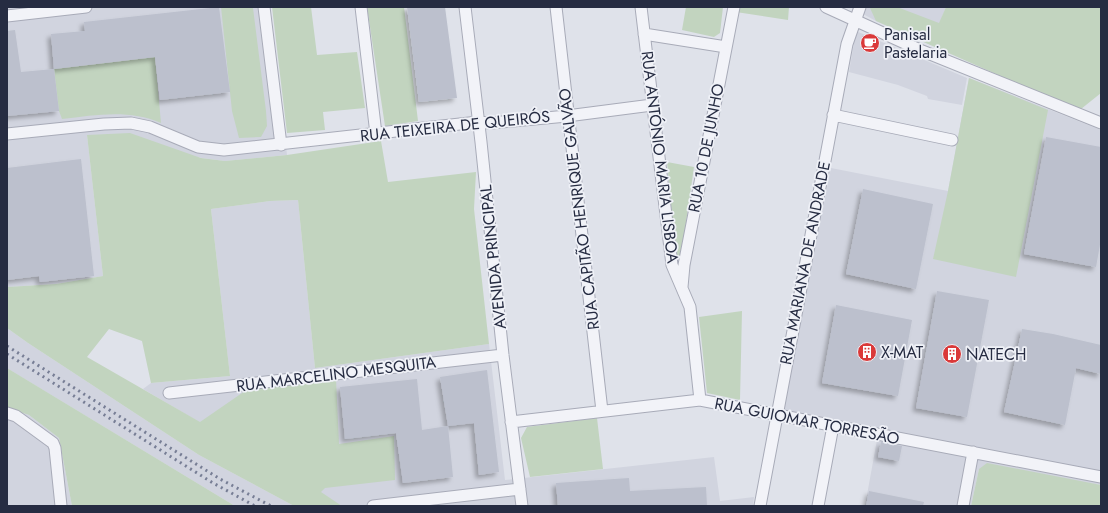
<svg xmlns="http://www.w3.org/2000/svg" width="1108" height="513" font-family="Jost,sans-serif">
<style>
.built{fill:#d1d4df}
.green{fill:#c2d4bf}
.building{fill:#bcc0cd;filter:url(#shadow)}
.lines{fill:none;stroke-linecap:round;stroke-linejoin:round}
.minor-casing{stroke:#a8abb8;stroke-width:13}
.minor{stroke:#f2f3f8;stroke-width:11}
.rail{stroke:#777e95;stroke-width:3;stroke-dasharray:2 4;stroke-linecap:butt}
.labels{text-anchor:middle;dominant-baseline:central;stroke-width:3.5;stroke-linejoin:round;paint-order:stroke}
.poi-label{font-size:16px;fill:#262c42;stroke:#eff1f7;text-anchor:start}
.street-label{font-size:16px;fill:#262c42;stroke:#eff1f7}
</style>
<defs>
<filter id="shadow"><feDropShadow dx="-3.5" dy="3.5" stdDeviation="2" flood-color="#0004"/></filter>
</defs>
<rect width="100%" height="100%" fill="#dfe2ea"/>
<path class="built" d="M 7,7 L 270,7 L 287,155 L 225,161 L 202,158 L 87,135 L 103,276 L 56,284 L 7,287 Z
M 850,7 L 946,7 L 931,45 L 876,21 Z
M 856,31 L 967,78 L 962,105 L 928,99 L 927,96 L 898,85 L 849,72 Z
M 969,78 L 1101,130 L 1101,485 L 979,469 L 971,506 L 865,506 L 879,429 L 782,411 L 831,168 L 948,191 Z
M 298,200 L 315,368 L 489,344 L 505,480 L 714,457 L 720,501 L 754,497 L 753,506 L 342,506 L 143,389 L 151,383 L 230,376 L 211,209 L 270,201 Z
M 7,328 L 28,343 L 199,455 L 294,506 L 235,506 L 10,370 L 7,368 Z
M 7,408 L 29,415 L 59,438 L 72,506 L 7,506 Z"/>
<path class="green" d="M 221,7 L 253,8 L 266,111 L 267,126 L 261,137 L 239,138 L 232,111 Z
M 272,7 L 311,7 L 317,55 L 357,52 L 365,108 L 323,112 L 325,130 L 287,133 Z
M 367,7 L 404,7 L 418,121 L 385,126 Z
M 686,7 L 723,7 L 720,33 L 714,37 L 682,30 Z
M 737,7 L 789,7 L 788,20 L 736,12 Z
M 871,7 L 897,7 L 939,23 L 946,7 L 1101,7 L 1101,93 L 1081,109 L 1005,78 L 876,21 L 870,8 Z
M 155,57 L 161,123 C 129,109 96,115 62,119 L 59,111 L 54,69 Z
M 969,78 L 1048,110 L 1016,277 L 933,259 L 948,191 Z
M 130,133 L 201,158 L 225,161 L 287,155 L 381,141 L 388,182 L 476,172 L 474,209 L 489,344 L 315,368 L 298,200 L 270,201 L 211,209 L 230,376 L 151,383 L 142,341 L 109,329 L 87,357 L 200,422 L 245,391 L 336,379 L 339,444 L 394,436 L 395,480 L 325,488 L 321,492 L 342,506 L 294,506 L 199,455 L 28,343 L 7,328 L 7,287 L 56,284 L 103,276 L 87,135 Z
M 667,162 L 694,167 L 681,257 L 676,258 Z
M 742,311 L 740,400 L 707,393 L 699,317 Z
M 7,368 L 235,506 L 72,506 L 59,438 L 29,415 L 7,408 Z
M 597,418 L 603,469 L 530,477 L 521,438 L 527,427 Z
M 987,463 L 1101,485 L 1101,506 L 971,506 L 979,469 Z"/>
<path class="building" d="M 219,7 L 230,92 L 160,100 L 155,57 L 54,69 L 51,34 L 85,31 L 84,22 Z
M 407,7 L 445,7 L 457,98 L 419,102 Z
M 15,30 L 21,72 L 54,69 L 59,111 L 7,116 L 7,31 Z
M 1046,137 L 1101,147 L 1101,239 L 1096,267 L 1024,254 Z
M 81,159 L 94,276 L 40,282 L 39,276 L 7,280 L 7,168 Z
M 863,189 L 933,204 L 916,289 L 846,274 Z
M 937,291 L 989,300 L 967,417 L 916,408 Z
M 836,305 L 912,320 L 898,396 L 822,383 Z
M 1022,329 L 1053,334 L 1101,345 L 1101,374 L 1076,368 L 1065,425 L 1004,412 Z
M 487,370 L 499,472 L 479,475 L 474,423 L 448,426 L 440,377 Z
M 417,379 L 422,430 L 448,426 L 453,477 L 403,483 L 396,433 L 345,439 L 340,387 Z
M 881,442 L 902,446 L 899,461 L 878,457 Z
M 629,478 L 630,491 L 706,487 L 707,506 L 558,506 L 556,483 Z
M 869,491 L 924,502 L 923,506 L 866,506 Z"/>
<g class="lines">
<g class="minor-casing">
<path id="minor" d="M 264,7 L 281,145
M 361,7 L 376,134
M 465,7 L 481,142 L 503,355 L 522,506
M 556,7 L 602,411
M 641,7 L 672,265 L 690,307 L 700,400
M 826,7 L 920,50 L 1101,123
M 7,16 L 86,7
M 644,34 L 726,47
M 833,115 L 952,140
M 7,134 L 104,124 L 131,123 L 150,127 L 198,147 L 224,150 L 478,122 L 491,123 L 567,116 L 652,105
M 682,287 L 684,265 L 734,7
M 169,393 L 503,355
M 7,413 L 16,416 L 53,443 L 55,448 L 61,506
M 511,422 L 700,400 L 1101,477
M 373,506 L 520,489
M 760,506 L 847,44 L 860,7
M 818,506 L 833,426
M 963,506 L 973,452"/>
</g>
<use href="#minor" class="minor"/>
<path class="rail" d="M 7,346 L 220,479 L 271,506
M 7,354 L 213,483 L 255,506"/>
</g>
<defs>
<g id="cafe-disc" transform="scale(1)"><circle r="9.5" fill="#da3939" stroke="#eff1f7"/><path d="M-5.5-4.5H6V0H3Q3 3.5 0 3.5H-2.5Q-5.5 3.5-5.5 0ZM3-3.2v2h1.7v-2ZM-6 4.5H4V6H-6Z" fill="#fff"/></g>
<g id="building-disc" transform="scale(1)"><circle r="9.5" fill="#da3939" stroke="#eff1f7"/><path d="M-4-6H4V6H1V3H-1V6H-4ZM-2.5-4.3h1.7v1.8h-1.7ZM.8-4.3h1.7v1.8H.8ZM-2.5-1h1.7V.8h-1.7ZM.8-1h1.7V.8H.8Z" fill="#fff"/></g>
</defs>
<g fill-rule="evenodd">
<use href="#cafe-disc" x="870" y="43"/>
<use href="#building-disc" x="867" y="352"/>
<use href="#building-disc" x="952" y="354"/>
</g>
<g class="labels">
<g class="poi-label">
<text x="884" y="34">Panisal<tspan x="884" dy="18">Pastelaria</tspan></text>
<text x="881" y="352">X-MAT</text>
<text x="966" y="354">NATECH</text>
</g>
<g class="street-label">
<text transform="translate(455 126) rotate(-6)">RUA TEIXEIRA DE QUEIRÓS</text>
<text transform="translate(706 148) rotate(-79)">RUA 10 DE JUNHO</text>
<text transform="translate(660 157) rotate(83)">RUA ANTÓNIO MARIA LISBOA</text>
<text transform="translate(579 209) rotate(-97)">RUA CAPITÃO HENRIQUE GALVÃO</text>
<text transform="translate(493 257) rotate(-96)">AVENIDA PRINCIPAL</text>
<text transform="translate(805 263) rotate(-79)">RUA MARIANA DE ANDRADE</text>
<text transform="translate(336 374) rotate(-7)">RUA MARCELINO MESQUITA</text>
<text transform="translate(807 421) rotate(11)">RUA GUIOMAR TORRESÃO</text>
</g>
</g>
<rect width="1108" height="513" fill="none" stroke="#262c42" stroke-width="16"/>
</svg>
